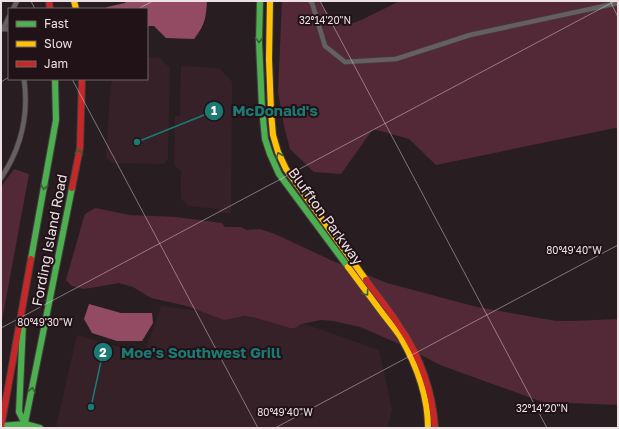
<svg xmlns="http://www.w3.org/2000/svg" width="619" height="429" font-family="'Golos Text',sans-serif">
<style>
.built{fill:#372128}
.green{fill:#532837}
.water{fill:#934a63}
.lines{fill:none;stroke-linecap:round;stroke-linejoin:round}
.street-casing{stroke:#443c3e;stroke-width:6}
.fast-casing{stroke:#443c3e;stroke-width:8}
.slow-casing{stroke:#443c3e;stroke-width:8}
.jam-casing{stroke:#443c3e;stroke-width:8}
.street{stroke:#655f61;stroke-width:4.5}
.fast{stroke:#4caf50;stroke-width:6}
.slow{stroke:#ffc107;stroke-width:6}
.jam{stroke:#c62828;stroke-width:6}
.oneway{stroke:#366034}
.ticks{fill:none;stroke:#ede1e4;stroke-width:1;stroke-opacity:0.45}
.labels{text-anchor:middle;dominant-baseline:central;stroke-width:4;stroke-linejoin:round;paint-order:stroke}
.street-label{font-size:14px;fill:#ede1e4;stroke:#211217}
.ticks-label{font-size:10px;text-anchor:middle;fill:#ede1e4;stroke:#211217;stroke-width:4;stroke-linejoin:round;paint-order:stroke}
.leader{fill:none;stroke:#1a7b74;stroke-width:1.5}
.callout-dot{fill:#1a7b74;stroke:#211217;stroke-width:1.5}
.mark-label{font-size:12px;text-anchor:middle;font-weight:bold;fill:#fff}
.callout-label{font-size:15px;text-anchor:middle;font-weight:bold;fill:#1a7b74;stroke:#211217;stroke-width:4;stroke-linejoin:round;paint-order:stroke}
</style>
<rect width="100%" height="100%" fill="#281e21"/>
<path class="built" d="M 147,57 L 160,58 L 170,68 L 168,158 L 164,164 L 112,163 L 106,157 L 110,93 L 112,79 L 147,79 Z
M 181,66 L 219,68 L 232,82 L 231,213 L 220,213 L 219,209 L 189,206 L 181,199 L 181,171 L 174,165 L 175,116 L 180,116 Z
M 161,306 L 308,325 L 379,350 L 392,410 L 387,428 L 56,428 L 77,335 L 144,354 Z"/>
<path class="green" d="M 282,1 L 319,1 L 330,17 L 343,26 L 359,21 L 400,1 L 618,1 L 618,129 L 615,128 L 436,165 L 409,139 L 373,129 L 341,174 L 314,172 L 290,149 L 284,126 L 278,92 Z
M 14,169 L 29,174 L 1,326 L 1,187 Z
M 95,208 L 130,215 L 176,217 L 222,223 L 225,227 L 241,227 L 247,230 L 260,229 L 275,234 L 333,261 L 387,283 L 477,307 L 556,321 L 572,321 L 618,319 L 618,405 L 543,402 L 440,365 L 404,346 L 360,327 L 333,321 L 321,320 L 301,324 L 295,328 L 290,328 L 277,324 L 256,318 L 244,316 L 224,320 L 187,306 L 151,298 L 133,287 L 119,283 L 84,289 L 72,286 L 66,280 L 83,220 L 85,214 Z"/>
<path class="water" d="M 126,1 L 207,1 C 206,18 205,25 194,39 L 166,38 L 154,26 L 147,26 L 147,9 L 106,9 L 107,7 L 125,3 Z
M 89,304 L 121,313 L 152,313 L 153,323 L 142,341 L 117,341 L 92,333 L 84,319 Z"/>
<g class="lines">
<g class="street-casing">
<path id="street" d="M 310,1 L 312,3 L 325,46 L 345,62 L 396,59 L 470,35 L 618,3
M 13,9 L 17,1
M 1,29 L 9,29
M 3,29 L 9,17
M 1,178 C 22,147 29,115 24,79"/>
</g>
<g class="fast-casing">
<path id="fast" d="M 260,1 L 259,42 L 262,108 L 265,139 L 270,154 L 279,174 L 348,267
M 31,259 L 56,120 L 55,79
M 23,323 L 19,412 L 25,424
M 1,426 L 25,424 L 40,428
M 24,428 L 72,188"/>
</g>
<g class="slow-casing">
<path id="slow" d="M 74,1 L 76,9
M 270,1 L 269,59 L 271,112 L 273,135 L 278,152 L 286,169 L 366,280
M 348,267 C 360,283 371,298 383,314 C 389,322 396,330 401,338 C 417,366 428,396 428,428"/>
</g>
<g class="jam-casing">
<path id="jam" d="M 49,1 L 50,9
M 72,188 L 80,148 L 82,79
M 366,280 C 377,295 390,311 400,327 C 420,356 433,393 435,428
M 1,427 L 31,259"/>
</g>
<use href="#street" class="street"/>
<use href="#fast" class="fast"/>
<use href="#slow" class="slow"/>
<use href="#jam" class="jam"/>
</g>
<defs><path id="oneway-chevron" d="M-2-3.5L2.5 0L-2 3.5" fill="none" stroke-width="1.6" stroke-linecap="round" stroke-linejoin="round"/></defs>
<g class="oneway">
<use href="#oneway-chevron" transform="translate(259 40) rotate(90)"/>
<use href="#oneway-chevron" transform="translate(79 152) rotate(-81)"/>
<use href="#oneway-chevron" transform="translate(279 155) rotate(-113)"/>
<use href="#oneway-chevron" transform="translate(44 187) rotate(100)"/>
<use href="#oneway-chevron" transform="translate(366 293) rotate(54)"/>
<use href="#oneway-chevron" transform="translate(32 390) rotate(-79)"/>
</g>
<path class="ticks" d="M 31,1 L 35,9M 320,1 L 547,428M 610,1 L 618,17M 138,9 L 153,1M 72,79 L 258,428M 1,82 L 9,77M 1,328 L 615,1M 275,428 L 618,245"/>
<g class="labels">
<g class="street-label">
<text transform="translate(326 216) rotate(54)">Bluffton Parkway</text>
<text transform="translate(49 240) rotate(-79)">Fording Island Road</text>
</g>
</g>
<g class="ticks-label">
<text x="325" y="24">32°14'20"N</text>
<text x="574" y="254">80°49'40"W</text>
<text x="45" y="326">80°49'30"W</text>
<text x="542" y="412">32°14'20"N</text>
<text x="285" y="416">80°49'40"W</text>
</g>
<path class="leader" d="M137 142L214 111M91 407L103 352"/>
<g class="callout-dot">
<circle cx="137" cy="142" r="4"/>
<circle cx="91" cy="407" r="4"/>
<circle cx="214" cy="111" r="10"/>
<circle cx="103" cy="352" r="10"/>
</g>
<g class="mark-label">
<text x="214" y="115">1</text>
<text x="103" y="357">2</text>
</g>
<g class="callout-label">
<text x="275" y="116">McDonald's</text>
<text x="201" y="358">Moe's Southwest Grill</text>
</g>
<rect width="619" height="429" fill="none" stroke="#ede1e4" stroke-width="4"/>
<rect x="8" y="8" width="140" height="72" fill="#211217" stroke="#736569"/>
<rect x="16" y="21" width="20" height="6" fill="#4caf50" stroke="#736569"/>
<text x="44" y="28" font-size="12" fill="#ede1e4">Fast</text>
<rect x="16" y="41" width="20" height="6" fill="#ffc107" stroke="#736569"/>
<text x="44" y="48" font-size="12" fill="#ede1e4">Slow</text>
<rect x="16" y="61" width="20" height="6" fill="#c62828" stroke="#736569"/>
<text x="44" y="68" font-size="12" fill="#ede1e4">Jam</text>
</svg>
